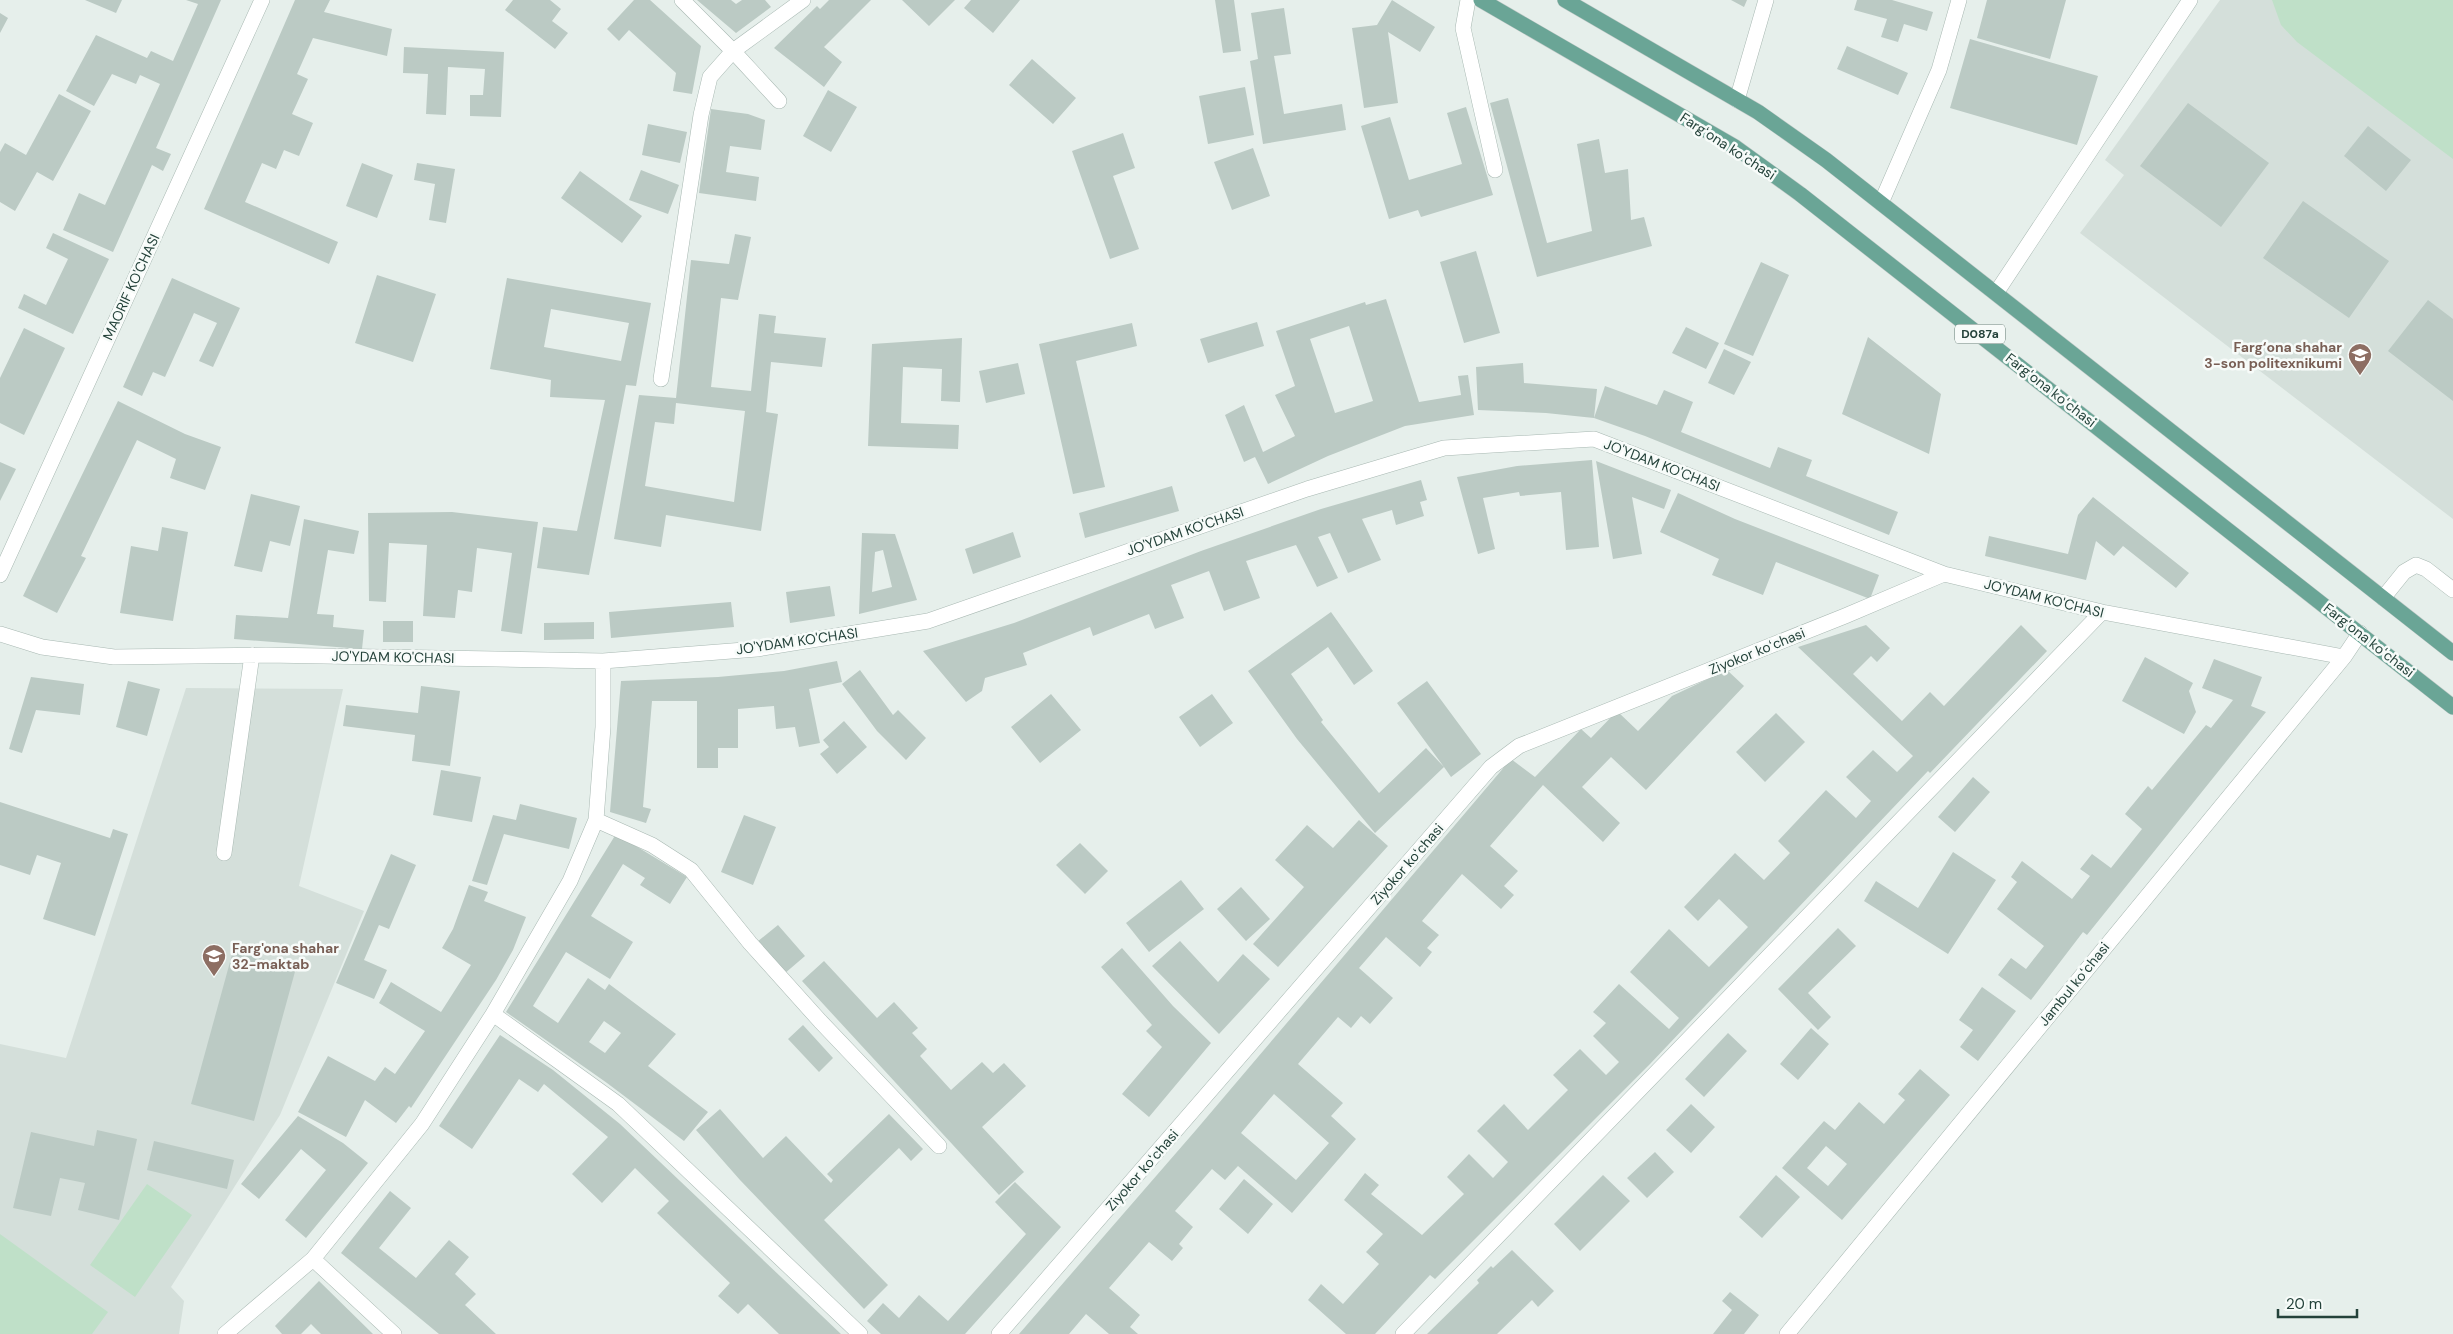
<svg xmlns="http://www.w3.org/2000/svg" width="2453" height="1334" font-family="'DM Sans',sans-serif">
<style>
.built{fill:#d4dfda}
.green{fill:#bfe0c8}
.building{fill:#bbcac4;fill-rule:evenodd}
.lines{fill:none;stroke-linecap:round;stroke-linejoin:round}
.minor-casing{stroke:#a8b8b2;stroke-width:16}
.major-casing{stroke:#c2cac8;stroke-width:16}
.minor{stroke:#fff;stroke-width:15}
.major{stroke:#6aa596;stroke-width:15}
.labels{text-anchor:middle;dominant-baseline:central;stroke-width:5;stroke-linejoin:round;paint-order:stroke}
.shield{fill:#f7fbf9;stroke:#637a73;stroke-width:1}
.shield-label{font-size:12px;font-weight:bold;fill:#24423a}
.street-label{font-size:14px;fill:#24423a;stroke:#f7fbf9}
.education-label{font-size:14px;font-weight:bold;fill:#785e54;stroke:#f7fbf9;text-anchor:end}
</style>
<rect width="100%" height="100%" fill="#e6efeb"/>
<path class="built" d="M 2220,0 L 2453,0 L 2453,519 L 2080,233 L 2124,175 L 2105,160 Z
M 186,688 L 343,689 L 299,886 L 364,911 L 280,1115 L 171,1287 L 184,1301 L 179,1334 L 0,1334 L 0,1044 L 66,1058 Z"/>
<path class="green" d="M 2272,0 L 2453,0 L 2453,159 L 2297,42 L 2281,25 Z
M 147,1184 L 192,1215 L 135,1297 L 90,1265 Z
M 0,1234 L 108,1312 L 92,1334 L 0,1334 Z"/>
<path class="building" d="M 85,0 L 122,0 L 116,13 Z
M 186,0 L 221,0 L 156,148 L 171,154 L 163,171 L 152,165 L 113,252 L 63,230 L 79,193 L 105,205 L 160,84 L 140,75 L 136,84 L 112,74 L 94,106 L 66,91 L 96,35 L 147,58 L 151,51 L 173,61 L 198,4 Z
M 295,0 L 330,0 L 324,12 L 392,29 L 387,56 L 313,38 L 297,74 L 308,79 L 292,114 L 313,123 L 299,156 L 284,150 L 276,169 L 262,163 L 245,202 L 338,242 L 329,264 L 204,209 Z
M 513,0 L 550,0 L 561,9 L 552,21 L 568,33 L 555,49 L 505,10 Z
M 634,0 L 650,0 L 701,46 L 692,94 L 673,91 L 676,73 L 629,30 L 619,41 L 607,29 Z
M 697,0 L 731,0 L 736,4 L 742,0 L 765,0 L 771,7 L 736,33 Z
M 829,0 L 871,0 L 824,47 L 842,62 L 824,87 L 774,48 L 817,6 L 820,9 Z
M 902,0 L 955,0 L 929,26 Z
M 971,0 L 1020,0 L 993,33 L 964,8 Z
M 1215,0 L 1234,0 L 1241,51 L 1223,53 Z
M 1392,0 L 1435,27 L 1420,52 L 1388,32 L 1398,103 L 1364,108 L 1352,28 L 1377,25 Z
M 1731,0 L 1747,0 L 1744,7 Z
M 1857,0 L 1892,0 L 1933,12 L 1927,31 L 1904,24 L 1898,42 L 1881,37 L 1887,19 L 1854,10 Z
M 1987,0 L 2066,0 L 2050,59 L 1977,38 Z
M 1284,8 L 1291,54 L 1274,56 L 1284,114 L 1342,104 L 1346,130 L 1263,144 L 1250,61 L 1258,59 L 1251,13 Z
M 0,13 L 8,18 L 0,33 Z
M 1970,39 L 2098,76 L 2077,145 L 1950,108 Z
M 1847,46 L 1908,73 L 1898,95 L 1837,69 Z
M 404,47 L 504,52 L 501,117 L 470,116 L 470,95 L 483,95 L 485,69 L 448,67 L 446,115 L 426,114 L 428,74 L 403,73 Z
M 1032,59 L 1076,98 L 1053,124 L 1009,85 Z
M 1245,87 L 1254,135 L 1208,144 L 1199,96 Z
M 828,90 L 857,107 L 831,152 L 803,136 Z
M 59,94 L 91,111 L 53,181 L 37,172 L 15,211 L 0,202 L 0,152 L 5,143 L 26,155 Z
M 1508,98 L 1547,243 L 1592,231 L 1577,144 L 1599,139 L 1605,173 L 1628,169 L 1631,220 L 1644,217 L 1652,246 L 1537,277 L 1490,103 Z
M 2188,103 L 2269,163 L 2221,227 L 2140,166 Z
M 1466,107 L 1493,195 L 1421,217 L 1418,210 L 1389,219 L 1361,126 L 1390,117 L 1409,180 L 1462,164 L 1447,113 Z
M 711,109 L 748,114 L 765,120 L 761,150 L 730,146 L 726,172 L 759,177 L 756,201 L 699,193 Z
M 648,124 L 687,132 L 680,163 L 642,155 Z
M 2368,126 L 2411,160 L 2386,191 L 2344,156 Z
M 1123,133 L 1135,168 L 1113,176 L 1139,249 L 1110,259 L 1072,151 Z
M 1253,148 L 1270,196 L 1232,210 L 1214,162 Z
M 362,163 L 393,175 L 377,218 L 346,206 Z
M 417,163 L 455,169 L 446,223 L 429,220 L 435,184 L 414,180 Z
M 641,170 L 679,185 L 668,214 L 629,200 Z
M 580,171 L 642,216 L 622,243 L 561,198 Z
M 2303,201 L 2389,261 L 2349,318 L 2263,258 Z
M 53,233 L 109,259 L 73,334 L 18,308 L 24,294 L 46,305 L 68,259 L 46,248 Z
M 735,234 L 751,237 L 738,300 L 721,298 L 711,387 L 751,391 L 759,314 L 776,316 L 774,333 L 826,338 L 822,367 L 771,362 L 766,412 L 778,414 L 761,531 L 666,515 L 661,547 L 614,539 L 639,395 L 676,398 L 691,260 L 729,264 ZM 676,403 L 745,411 L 734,502 L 645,486 L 655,422 L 674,424 Z
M 1476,251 L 1500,333 L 1464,343 L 1440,262 Z
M 1761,262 L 1789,275 L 1753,356 L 1724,344 Z
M 377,275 L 436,294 L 413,362 L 355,343 Z
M 172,278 L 240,308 L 213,367 L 199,361 L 217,323 L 194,313 L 165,377 L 153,372 L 142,396 L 123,387 Z
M 507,278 L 651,303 L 636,386 L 626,385 L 589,575 L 537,568 L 543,527 L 577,531 L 605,400 L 550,397 L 551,380 L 490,369 ZM 551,309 L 629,323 L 621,361 L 544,347 Z
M 1386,299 L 1419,402 L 1461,395 L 1458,376 L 1468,375 L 1474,415 L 1405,426 L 1328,456 L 1268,484 L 1255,457 L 1244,462 L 1225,415 L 1244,405 L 1263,452 L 1295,436 L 1275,395 L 1295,386 L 1276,331 L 1365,302 L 1366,305 ZM 1349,326 L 1373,401 L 1335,413 L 1310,339 Z
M 2428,300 L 2453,319 L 2453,401 L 2388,351 Z
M 1257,322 L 1264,346 L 1208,363 L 1200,339 Z
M 1132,323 L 1137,346 L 1076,361 L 1105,487 L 1073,494 L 1039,344 Z
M 1686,327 L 1719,343 L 1706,369 L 1672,353 Z
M 24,328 L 65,348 L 24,435 L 0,423 L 0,378 Z
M 1868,337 L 1941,394 L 1929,454 L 1842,414 Z
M 962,338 L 960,402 L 941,401 L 942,369 L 903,367 L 901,423 L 959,425 L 958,449 L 868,446 L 872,344 Z
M 1724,349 L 1751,362 L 1734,395 L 1708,383 Z
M 1018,363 L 1025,394 L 986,403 L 979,371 Z
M 1523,363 L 1524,383 L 1597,389 L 1594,418 L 1546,413 L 1478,410 L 1476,367 Z
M 1605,386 L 1657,405 L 1664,390 L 1693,402 L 1681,432 L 1770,468 L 1778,447 L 1812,460 L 1806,476 L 1898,512 L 1889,535 L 1645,436 L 1594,418 Z
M 118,401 L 185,434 L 221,447 L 205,490 L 170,478 L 176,459 L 137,440 L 81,556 L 86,558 L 57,613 L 23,596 Z
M 1592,460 L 1599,547 L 1566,550 L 1561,492 L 1520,496 L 1519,492 L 1483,498 L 1495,549 L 1478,554 L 1457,477 L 1517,466 Z
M 1596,461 L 1671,490 L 1664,509 L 1632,497 L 1642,554 L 1613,559 Z
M 0,462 L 16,469 L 0,501 Z
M 1421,480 L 1427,500 L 1420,502 L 1424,516 L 1396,525 L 1392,510 L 1362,519 L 1381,560 L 1348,573 L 1330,533 L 1318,537 L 1338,578 L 1317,587 L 1296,545 L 1246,561 L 1260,598 L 1224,611 L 1209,571 L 1171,585 L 1184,618 L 1155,629 L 1149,614 L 1093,636 L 1090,627 L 1023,653 L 1027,665 L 985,678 L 982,691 L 966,702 L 923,651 L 1014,623 L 1201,551 L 1321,509 Z
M 1172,486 L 1179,511 L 1085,538 L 1079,513 Z
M 1678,493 L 1735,519 L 1879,575 L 1870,599 L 1776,562 L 1763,595 L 1712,575 L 1719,559 L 1660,532 Z
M 251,494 L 300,506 L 290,546 L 270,541 L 262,572 L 234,566 Z
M 2093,497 L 2189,573 L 2176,588 L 2123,546 L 2114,556 L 2096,541 L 2086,580 L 1985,556 L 1989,536 L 2068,554 L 2078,515 Z
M 452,512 L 538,522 L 522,634 L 501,631 L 512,553 L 477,548 L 472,592 L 458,590 L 455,618 L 423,616 L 427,545 L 389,543 L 386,602 L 369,601 L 368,513 Z
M 304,519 L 359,531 L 354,554 L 328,550 L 317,614 L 334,615 L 333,627 L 364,630 L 362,649 L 234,639 L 236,615 L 288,618 Z
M 162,527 L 188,532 L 173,621 L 120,613 L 131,546 L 158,551 Z
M 1013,532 L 1021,557 L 973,574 L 965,549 Z
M 862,533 L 895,534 L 917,600 L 859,614 ZM 883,550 L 892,587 L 872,592 L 875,552 Z
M 830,586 L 835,616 L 790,623 L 786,592 Z
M 731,602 L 734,627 L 611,638 L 609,612 Z
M 1331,612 L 1373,671 L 1354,685 L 1328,647 L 1291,674 L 1323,720 L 1321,722 L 1379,793 L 1426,748 L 1444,767 L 1397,703 L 1427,681 L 1481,754 L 1451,777 L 1444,767 L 1375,833 L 1297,739 L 1248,671 Z
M 383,621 L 413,621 L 413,642 L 383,642 Z
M 594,622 L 594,639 L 544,640 L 544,623 Z
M 1866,625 L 1890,648 L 1877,662 L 1871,656 L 1853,674 L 1902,721 L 1930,692 L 1944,706 L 2021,625 L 2047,651 L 1930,773 L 1928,771 L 1650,1064 L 1435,1279 L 1430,1275 L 1375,1334 L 1346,1334 L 1308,1300 L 1321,1284 L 1343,1304 L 1379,1264 L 1366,1252 L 1383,1234 L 1344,1200 L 1365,1173 L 1379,1185 L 1371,1194 L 1422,1235 L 1464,1194 L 1447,1177 L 1469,1154 L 1493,1178 L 1508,1162 L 1477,1131 L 1504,1104 L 1528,1130 L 1568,1090 L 1553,1075 L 1580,1049 L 1606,1075 L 1619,1062 L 1593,1036 L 1606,1023 L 1593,1012 L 1619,984 L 1669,1029 L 1679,1018 L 1630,972 L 1669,929 L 1709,967 L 1748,927 L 1719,899 L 1698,921 L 1684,907 L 1735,853 L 1764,880 L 1790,853 L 1778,841 L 1826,790 L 1856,818 L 1871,801 L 1846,777 L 1873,750 L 1897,772 L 1913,756 L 1798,647 Z
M 2145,657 L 2193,683 L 2189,691 L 2196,712 L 2184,734 L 2122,701 Z
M 2214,659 L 2262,677 L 2251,706 L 2266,712 L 2087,935 L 2083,932 L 2031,1000 L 1998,975 L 2011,958 L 2026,969 L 2044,946 L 1997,909 L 2017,882 L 2011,877 L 2022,861 L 2072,899 L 2090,876 L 2080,869 L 2092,854 L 2111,868 L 2142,829 L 2125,814 L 2148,786 L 2152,790 L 2206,725 L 2211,728 L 2233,700 L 2202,688 Z
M 837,661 L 842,682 L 809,689 L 820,743 L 799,747 L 795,727 L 776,729 L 774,706 L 738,709 L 738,748 L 718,748 L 718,768 L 697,768 L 697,701 L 652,701 L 643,807 L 651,809 L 646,823 L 610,812 L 621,681 L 718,677 L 784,671 Z
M 860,670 L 893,715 L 898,710 L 926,738 L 906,760 L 877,731 L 842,684 Z
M 1727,670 L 1744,686 L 1646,790 L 1611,757 L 1582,787 L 1620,823 L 1603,842 L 1543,785 L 1490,846 L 1518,871 L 1504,886 L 1514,895 L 1501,909 L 1462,874 L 1422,921 L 1439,935 L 1427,948 L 1432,952 L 1420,967 L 1386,937 L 1359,968 L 1393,998 L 1370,1024 L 1361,1016 L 1351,1028 L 1338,1017 L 1298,1064 L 1343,1103 L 1331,1116 L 1356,1139 L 1292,1213 L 1238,1166 L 1225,1180 L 1212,1169 L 1175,1211 L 1193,1227 L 1179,1244 L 1183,1248 L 1172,1261 L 1149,1242 L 1109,1288 L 1140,1315 L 1130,1327 L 1138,1334 L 1109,1334 L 1086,1314 L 1069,1334 L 1019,1334 L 1196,1130 L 1511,759 L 1535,777 L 1581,729 L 1591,738 L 1617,711 L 1638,731 L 1672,696 ZM 1274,1094 L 1329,1143 L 1296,1180 L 1241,1133 Z
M 31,677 L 84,684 L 80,715 L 36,710 L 22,753 L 9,749 Z
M 128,681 L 160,689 L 147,736 L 116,727 Z
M 421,686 L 460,691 L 450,766 L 412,761 L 415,735 L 343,726 L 346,705 L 418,713 Z
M 1051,694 L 1081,730 L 1040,763 L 1011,727 Z
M 1212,694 L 1233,723 L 1200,747 L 1179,717 Z
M 1776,713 L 1805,742 L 1765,782 L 1736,752 Z
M 844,721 L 867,747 L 837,774 L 820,754 L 829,747 L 823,740 Z
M 441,770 L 481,777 L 472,822 L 433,815 Z
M 1973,777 L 1990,792 L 1955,832 L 1938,817 Z
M 0,802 L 110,838 L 113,829 L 128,834 L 95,936 L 43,919 L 61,863 L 37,855 L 30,875 L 0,865 Z
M 520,804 L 577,818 L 569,849 L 504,834 L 487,885 L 472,881 L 493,815 L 516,820 Z
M 744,815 L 776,827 L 753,885 L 721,872 Z
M 1359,820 L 1388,846 L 1278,967 L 1253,944 L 1304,887 L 1275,860 L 1307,825 L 1333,848 Z
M 616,834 L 687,877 L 670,904 L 640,885 L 645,878 L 623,864 L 591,916 L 633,942 L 610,979 L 566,952 L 533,1006 L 558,1023 L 588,978 L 605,990 L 609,984 L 676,1034 L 648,1066 L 708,1112 L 684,1141 L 607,1083 L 506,1012 ZM 604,1021 L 621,1033 L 605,1053 L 589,1042 Z
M 1080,843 L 1108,871 L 1085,894 L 1056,865 Z
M 1953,852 L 1996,880 L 1948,954 L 1864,901 L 1876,881 L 1918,908 Z
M 391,854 L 416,865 L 389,929 L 379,925 L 364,960 L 387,970 L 374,999 L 336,983 Z
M 1181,880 L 1204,909 L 1149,952 L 1126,923 Z
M 469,885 L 488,892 L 484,901 L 526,917 L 513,950 L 496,980 L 411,1108 L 409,1106 L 396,1123 L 365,1100 L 346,1137 L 298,1112 L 328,1056 L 375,1081 L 385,1067 L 395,1074 L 425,1031 L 379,1003 L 391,982 L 441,1012 L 471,965 L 442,948 L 453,929 Z
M 1241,887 L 1270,919 L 1246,941 L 1217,909 Z
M 778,925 L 805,956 L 784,974 L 757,942 Z
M 1838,928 L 1856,946 L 1808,993 L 1831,1017 L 1818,1030 L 1778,989 Z
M 1180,941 L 1218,982 L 1243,954 L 1270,979 L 1219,1034 L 1152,966 Z
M 1122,948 L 1173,1006 L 1211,1043 L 1149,1117 L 1122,1094 L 1162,1047 L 1146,1031 L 1152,1025 L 1101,967 Z
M 233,951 L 296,968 L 254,1121 L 191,1104 Z
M 824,961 L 877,1018 L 894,1002 L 918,1028 L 912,1033 L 927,1049 L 920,1056 L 951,1090 L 982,1062 L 993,1073 L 1004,1063 L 1026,1086 L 982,1127 L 1024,1172 L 999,1195 L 802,981 Z
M 1982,987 L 2016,1011 L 1978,1061 L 1960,1047 L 1973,1030 L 1959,1020 Z
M 803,1025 L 833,1058 L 819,1072 L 788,1039 Z
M 1811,1028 L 1829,1044 L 1798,1080 L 1780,1064 Z
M 1728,1033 L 1747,1051 L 1704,1097 L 1685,1079 Z
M 500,1035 L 553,1070 L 620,1124 L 841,1334 L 779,1334 L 748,1304 L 738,1314 L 718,1296 L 730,1283 L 657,1213 L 669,1201 L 635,1168 L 602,1203 L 572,1174 L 608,1137 L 544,1084 L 538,1092 L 519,1079 L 472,1149 L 439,1126 Z
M 1920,1069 L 1950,1095 L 1842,1220 L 1782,1168 L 1824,1121 L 1835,1130 L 1859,1102 L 1884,1124 L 1905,1100 L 1898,1094 ZM 1826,1146 L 1847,1164 L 1828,1186 L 1807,1168 Z
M 1691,1104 L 1715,1127 L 1691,1153 L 1666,1130 Z
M 720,1109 L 763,1158 L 786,1136 L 831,1183 L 833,1180 L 827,1174 L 889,1114 L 923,1149 L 911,1161 L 899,1148 L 824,1220 L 888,1285 L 864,1309 L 740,1180 L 696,1130 Z
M 298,1116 L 343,1143 L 368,1163 L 306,1238 L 285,1220 L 326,1170 L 301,1149 L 259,1199 L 241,1184 Z
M 97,1130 L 137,1139 L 119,1220 L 78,1210 L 85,1183 L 60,1178 L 51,1216 L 13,1208 L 31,1132 L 94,1146 Z
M 154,1141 L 234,1160 L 227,1189 L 147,1170 Z
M 1655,1152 L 1674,1172 L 1647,1198 L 1627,1178 Z
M 1603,1175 L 1630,1201 L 1580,1251 L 1554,1224 Z
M 1776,1175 L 1800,1197 L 1762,1238 L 1739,1217 Z
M 1244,1179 L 1273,1204 L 1248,1234 L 1219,1209 Z
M 1015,1182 L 1061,1227 L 965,1334 L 881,1334 L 867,1321 L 883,1303 L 899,1318 L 919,1295 L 948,1321 L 1026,1234 L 995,1202 Z
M 390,1191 L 411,1208 L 379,1248 L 416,1278 L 449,1240 L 469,1257 L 455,1274 L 476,1294 L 465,1305 L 496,1334 L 439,1334 L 341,1253 Z
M 1512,1250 L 1554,1291 L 1538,1307 L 1532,1300 L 1497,1334 L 1427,1334 L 1479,1283 L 1477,1280 L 1491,1266 L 1493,1268 Z
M 319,1281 L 373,1334 L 321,1334 L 311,1324 L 301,1334 L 282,1334 L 275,1326 Z
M 1730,1292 L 1759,1315 L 1744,1334 L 1713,1334 L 1732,1310 L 1722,1301 Z"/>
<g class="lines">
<g class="minor-casing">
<path id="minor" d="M 682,0 L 733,51 L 803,0
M 1468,0 L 1463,28 L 1495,170
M 1737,100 L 1766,0
M 1881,203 L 1939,70 L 1959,0
M 1996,293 L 2190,0
M 661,379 L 701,115 L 710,77 L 733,51 L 779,101
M 0,575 L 262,0
M 2383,598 L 2404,572 L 2416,565 L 2426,569 L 2453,590
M 0,634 L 42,647 L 114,657 L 266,655 L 603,661 L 757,649 L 928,621 L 1307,489 L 1444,448 L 1594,439 L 1944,574 L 2102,612 L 2344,657
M 596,820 L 652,845 L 691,870 L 750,943 L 820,1021 L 939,1146
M 224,853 L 252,655
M 493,1014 L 570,881 L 596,820 L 603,727 L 603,661
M 313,1259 L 422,1124 L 493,1014 L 618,1104 L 860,1334
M 225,1334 L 313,1259 L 394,1334
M 999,1334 L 1491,767 L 1519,746 L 1845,616 L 1944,574
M 1403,1334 L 2102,612
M 1787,1334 L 2344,657 L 2360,633"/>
</g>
<g class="major-casing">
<path id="major" d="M 1481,0 L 1735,147 L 1800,194 L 2453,707
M 1565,0 L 1758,112 L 1826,160 L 2453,653"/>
</g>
<use href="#minor" class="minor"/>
<use href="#major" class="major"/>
</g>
<defs>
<g id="university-pin" transform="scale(1.25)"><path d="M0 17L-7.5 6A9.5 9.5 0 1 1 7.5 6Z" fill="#8d6e63" stroke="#f7fbf9"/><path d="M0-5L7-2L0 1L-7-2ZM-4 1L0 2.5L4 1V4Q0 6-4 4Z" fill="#fff"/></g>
<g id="school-pin" transform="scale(1.25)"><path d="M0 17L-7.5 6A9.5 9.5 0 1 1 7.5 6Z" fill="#8d6e63" stroke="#f7fbf9"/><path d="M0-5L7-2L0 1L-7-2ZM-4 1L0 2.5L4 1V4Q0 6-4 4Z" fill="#fff"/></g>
</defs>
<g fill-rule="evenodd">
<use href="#university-pin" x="2360" y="355"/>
<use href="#school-pin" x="214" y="956"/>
</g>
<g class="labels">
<rect class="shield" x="1955" y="324.5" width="50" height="19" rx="4"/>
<g class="shield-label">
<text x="1980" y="334">D087a</text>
</g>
<g class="street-label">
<text transform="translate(1728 146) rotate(33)">Fargʻona koʻchasi</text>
<text transform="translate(131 287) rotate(-65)">MAORIF KO'CHASI</text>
<text transform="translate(2051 390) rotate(38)">Fargʻona koʻchasi</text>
<text transform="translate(1662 465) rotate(21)">JO'YDAM KO'CHASI</text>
<text transform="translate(1185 531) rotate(-19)">JO'YDAM KO'CHASI</text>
<text transform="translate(2044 598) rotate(14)">JO'YDAM KO'CHASI</text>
<text transform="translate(2369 640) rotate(38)">Fargʻona koʻchasi</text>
<text transform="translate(797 641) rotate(-8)">JO'YDAM KO'CHASI</text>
<text transform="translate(1757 651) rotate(-22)">Ziyokor koʻchasi</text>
<text transform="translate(393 657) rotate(1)">JO'YDAM KO'CHASI</text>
<text transform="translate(1407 864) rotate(-49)">Ziyokor koʻchasi</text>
<text transform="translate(2074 984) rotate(-51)">Jambul koʻchasi</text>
<text transform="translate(1142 1170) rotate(-49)">Ziyokor koʻchasi</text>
</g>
<g class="education-label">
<text x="2342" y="347">Farg‘ona shahar<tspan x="2342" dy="16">3-son politexnikumi</tspan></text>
<text x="232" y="948" text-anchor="start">Farg'ona shahar<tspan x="232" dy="16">32-maktab</tspan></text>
</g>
</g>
<path d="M2278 1309v8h79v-8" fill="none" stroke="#24423a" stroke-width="2.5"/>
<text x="2286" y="1309" font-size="15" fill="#24423a" stroke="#f7fbf9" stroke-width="4" paint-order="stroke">20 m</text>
</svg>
